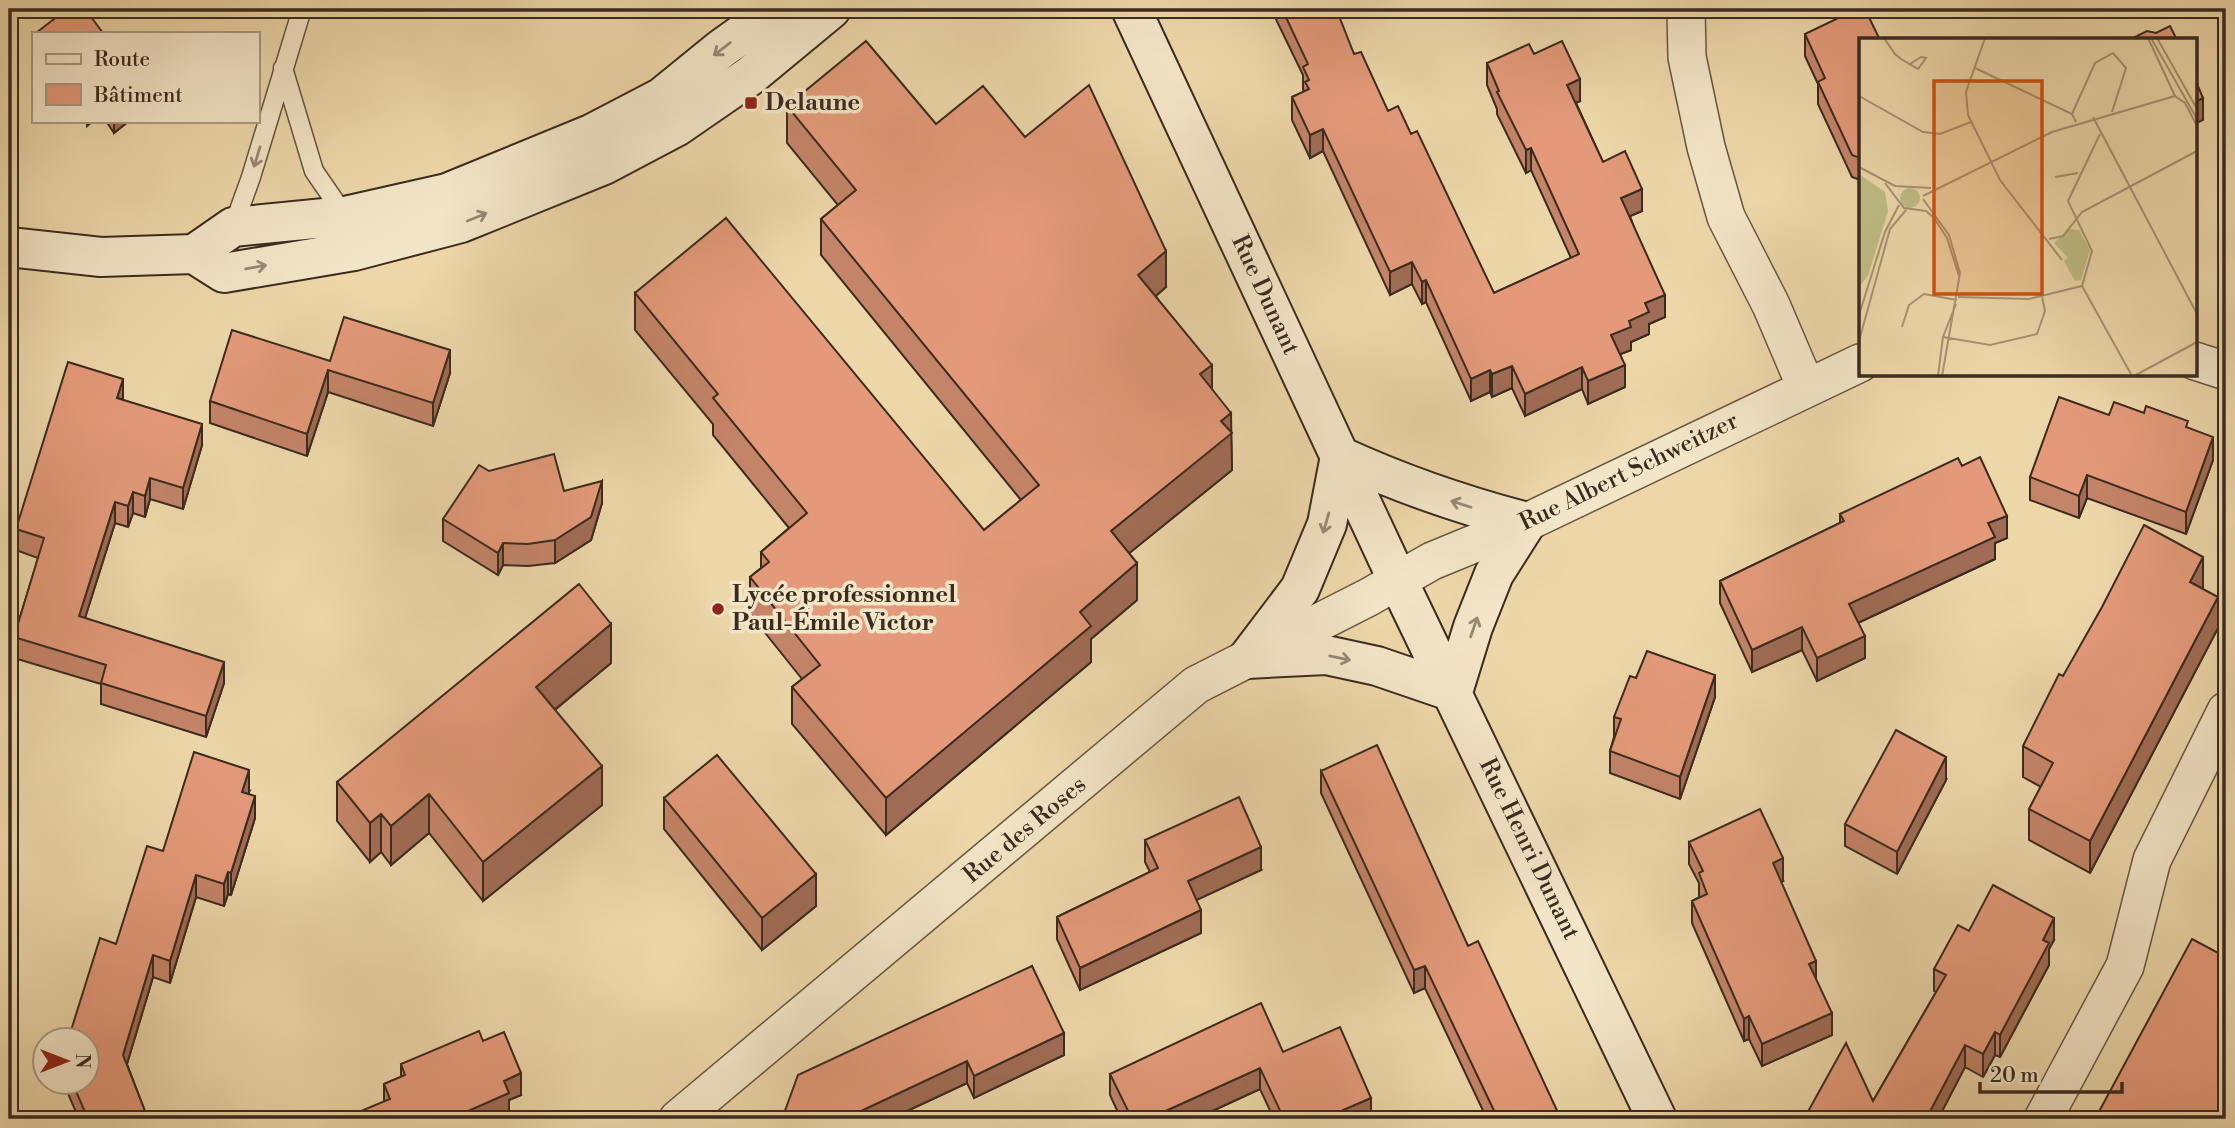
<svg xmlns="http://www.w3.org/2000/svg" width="2235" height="1128" font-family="'Libre Bodoni',serif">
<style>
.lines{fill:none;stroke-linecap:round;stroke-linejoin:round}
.lane-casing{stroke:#685642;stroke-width:21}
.street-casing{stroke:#685642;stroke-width:40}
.secondary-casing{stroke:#3b2b1f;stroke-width:42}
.lane{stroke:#f3e5c7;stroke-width:18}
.street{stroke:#f3e5c7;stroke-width:37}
.secondary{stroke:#f3e5c7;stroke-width:38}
.wall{fill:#c48469;stroke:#3b2b1f;stroke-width:2}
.shaded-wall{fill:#a06c55;stroke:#3b2b1f;stroke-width:2}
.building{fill:#e49a7a;stroke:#3b2b1f;stroke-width:2}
.oneway{stroke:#978873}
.poi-dot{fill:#8f2418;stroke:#f3e5c7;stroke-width:2.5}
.labels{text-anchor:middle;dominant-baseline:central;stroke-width:7;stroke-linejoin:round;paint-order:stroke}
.poi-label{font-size:24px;font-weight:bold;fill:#3b2b1f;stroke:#f3e5c7;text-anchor:start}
.street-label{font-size:24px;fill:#3b2b1f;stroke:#f3e5c7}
.inset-road{fill:none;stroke:#a69272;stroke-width:2}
.view{fill:#ce520f;fill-opacity:0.15;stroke:#ce520f;stroke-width:3.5}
.inset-edge{fill:none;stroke:#3b2b1f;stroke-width:3.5}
</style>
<rect width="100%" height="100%" fill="#edd7a9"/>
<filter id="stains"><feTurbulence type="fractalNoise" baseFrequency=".00286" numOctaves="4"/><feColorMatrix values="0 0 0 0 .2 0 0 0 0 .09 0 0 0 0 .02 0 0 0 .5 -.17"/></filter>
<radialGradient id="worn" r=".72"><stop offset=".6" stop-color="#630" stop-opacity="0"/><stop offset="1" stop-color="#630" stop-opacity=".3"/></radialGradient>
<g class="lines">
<g class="lane-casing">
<path id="lane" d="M 283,68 L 314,171 L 345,216
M 233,227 L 251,177 L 302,9"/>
</g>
<g class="street-casing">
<path id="street" d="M 1686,9 L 1687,57 L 1706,147 L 1726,217 L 1771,305 L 1806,387
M 2195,361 L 2226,371
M 678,1119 L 1196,685 L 1369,597 L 1432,561 L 1527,522 L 1860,363
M 2043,1119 L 2125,966 L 2152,860 L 2226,711"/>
</g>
<g class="secondary-casing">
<path id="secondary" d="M 1131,9 L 1398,581 L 1657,1119
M 9,247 L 101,257 L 194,254 L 233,227 L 345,216 L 447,193 L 591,134 L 662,97 L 721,49 L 777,9
M 194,254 L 224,273 L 354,251 L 461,223 L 604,165 L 676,127 L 750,76 L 831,9
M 1340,456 C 1401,484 1462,505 1527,522 L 1494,574 L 1473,627 L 1453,692
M 1247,659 L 1300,589 L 1327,524 L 1340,456
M 1247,659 L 1326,655 L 1377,666 L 1453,692"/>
</g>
<use href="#lane" class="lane"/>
<use href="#street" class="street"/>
<use href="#secondary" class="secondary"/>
</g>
<path class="wall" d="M 1271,9 L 1328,9 L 1494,293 L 1571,258 L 1531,170 L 1526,173 L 1497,114 L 1497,109 L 1487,85 L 1487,63 L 1534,54 L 1580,101 L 1576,103 L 1603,162 L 1642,211 L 1630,216 L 1665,317 L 1649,324 L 1649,334 L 1631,342 L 1631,350 L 1620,354 L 1625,387 L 1588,404 L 1582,389 L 1525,416 L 1512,388 L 1492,397 L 1490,392 L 1471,401 L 1426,302 L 1422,304 L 1412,284 L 1390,295 L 1323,151 L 1310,158 L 1292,120 L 1292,97 L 1304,92 L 1303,89 L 1303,75 Z
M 1805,34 L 1860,40 L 1860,180 L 1852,177 L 1818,104 L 1818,84 L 1805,56 Z
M 787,106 L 936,124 L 1025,137 L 1166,287 L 1156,296 L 1212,389 L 1231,432 L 1232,470 L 1129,553 L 1137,600 L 1091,639 L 1091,662 L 886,835 L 792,724 L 792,687 L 802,679 L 750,614 L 750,577 L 761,568 L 761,552 L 789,528 L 713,435 L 713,424 L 635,330 L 635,293 L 984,530 L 1021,500 L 821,255 L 821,219 L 838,205 L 787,143 Z
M 106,121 L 129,121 L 114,133 Z
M 330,361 L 450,373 L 433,426 L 328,392 L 307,456 L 210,423 L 210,401 Z
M 123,400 L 202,445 L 183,509 L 150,499 L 145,517 L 133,513 L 128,527 L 115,523 L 85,618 L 224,683 L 206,737 L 101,704 L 101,684 L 14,658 L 14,637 L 38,558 L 16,550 L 16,529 Z
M 2109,415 L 2188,428 L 2213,460 L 2186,534 L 2087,498 L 2079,518 L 2030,500 L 2030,477 Z
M 1962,466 L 2007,538 L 1995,543 L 1995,559 L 1858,623 L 1865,658 L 1817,681 L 1802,650 L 1752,672 L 1720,603 L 1720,581 L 1840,523 L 1840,514 Z
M 489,471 L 564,491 L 602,503 L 591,540 L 555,563 L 528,566 L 503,565 L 498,575 L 443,541 L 443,519 Z
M 2203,589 L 2218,628 L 2090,873 L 2029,840 L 2029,809 L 2041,787 L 2023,777 L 2023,746 L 2063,676 Z
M 611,663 L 555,710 L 602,805 L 483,901 L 429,833 L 391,865 L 381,852 L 370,862 L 337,821 L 337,782 Z
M 1636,678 L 1715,697 L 1680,799 L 1610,773 L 1610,751 L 1614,737 L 1614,717 Z
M 1321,771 L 1468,946 L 1561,1119 L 1487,1119 L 1425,988 L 1414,993 L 1321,793 Z
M 1946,780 L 1897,874 L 1845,846 L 1845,824 Z
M 249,792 L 248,794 L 255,818 L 231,895 L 228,894 L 224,906 L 196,897 L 170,983 L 153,977 L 127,1064 L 148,1119 L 79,1119 L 63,1082 L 88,1082 L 116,944 L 163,851 Z
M 664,798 L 816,906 L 762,950 L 664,829 Z
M 1145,840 L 1261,870 L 1196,900 L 1201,933 L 1080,990 L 1057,939 L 1057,917 L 1150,872 L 1145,862 Z
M 1689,842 L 1783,881 L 1781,882 L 1816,980 L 1832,1035 L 1762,1066 L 1749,1039 L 1744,1041 L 1692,923 L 1692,901 L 1699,897 L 1699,883 L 1689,864 Z
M 1969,931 L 2054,940 L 2049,949 L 2049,965 L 2000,1057 L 1995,1055 L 1983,1077 L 1965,1067 L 1938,1119 L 1805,1119 L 1805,1117 L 1873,1101 L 1936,992 L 1934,991 L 1934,969 Z
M 1032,966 L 1064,1055 L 974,1098 L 967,1083 L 890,1119 L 782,1119 Z
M 483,1041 L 521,1095 L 509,1100 L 509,1116 L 384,1102 L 384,1084 L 401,1077 L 401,1064 Z
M 1283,1052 L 1371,1119 L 1274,1119 L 1260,1089 L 1195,1119 L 1121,1119 L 1110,1095 L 1110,1074 Z"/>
<path class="shaded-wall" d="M 1580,79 L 1580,101 L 1567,107 L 1567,85 Z
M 2203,98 L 2203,120 L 2195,124 L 2195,102 Z
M 87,121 L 93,121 L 87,126 Z
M 114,121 L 129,121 L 114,133 Z
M 1323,129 L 1323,151 L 1310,158 L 1310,135 Z
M 1531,148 L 1531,170 L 1526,173 L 1526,150 Z
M 1642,189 L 1642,211 L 1621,220 L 1621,198 Z
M 1166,251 L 1166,287 L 1138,311 L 1138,275 Z
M 1412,262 L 1412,284 L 1390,295 L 1390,272 Z
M 1426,280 L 1426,302 L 1422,304 L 1422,282 Z
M 1665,295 L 1665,317 L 1649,324 L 1649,334 L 1631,342 L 1631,350 L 1611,358 L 1611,335 L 1645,303 Z
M 450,350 L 450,373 L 433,426 L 433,403 Z
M 1212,365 L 1212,401 L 1200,374 Z
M 1625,365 L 1625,387 L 1588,404 L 1588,381 Z
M 1512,366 L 1512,388 L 1492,397 L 1492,374 Z
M 1582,367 L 1582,389 L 1525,416 L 1525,394 Z
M 328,370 L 328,392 L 307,456 L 307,434 Z
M 1490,370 L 1490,392 L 1471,401 L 1471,379 Z
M 123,379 L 123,400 L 117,398 Z
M 1231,413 L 1232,470 L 1111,568 L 1111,531 L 1221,421 Z
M 202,424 L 202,445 L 183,509 L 183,488 Z
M 2213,437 L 2213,460 L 2186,534 L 2186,512 Z
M 2087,475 L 2087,498 L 2079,518 L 2079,496 Z
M 150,478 L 150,499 L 145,517 L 145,496 Z
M 602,481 L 602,503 L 591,540 L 555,563 L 555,540 Z
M 133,492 L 133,513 L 128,527 L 128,506 Z
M 115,502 L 115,523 L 79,637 L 79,616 Z
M 2007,516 L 2007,538 L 1995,543 L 1995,559 L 1849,627 L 1849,604 L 1988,523 Z
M 503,543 L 503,565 L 498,575 L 498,553 Z
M 2203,557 L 2203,589 L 2190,582 Z
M 1137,563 L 1137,600 L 1091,639 L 1091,662 L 886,835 L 886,798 L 1080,612 Z
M 2218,597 L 2218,628 L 2090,873 L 2090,841 Z
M 611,624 L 611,663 L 536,725 L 536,687 Z
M 1802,627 L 1802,650 L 1752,672 L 1752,650 Z
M 1865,636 L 1865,658 L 1817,681 L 1817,658 Z
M 224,662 L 224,683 L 206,737 L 206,716 Z
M 1715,675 L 1715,697 L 1680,799 L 1680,777 Z
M 1946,757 L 1946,780 L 1897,874 L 1897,852 Z
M 602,766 L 602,805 L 483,901 L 483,862 Z
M 249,770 L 249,792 L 242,814 L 242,792 Z
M 429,794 L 429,833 L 391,865 L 391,826 Z
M 255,796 L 255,818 L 231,895 L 231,873 Z
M 381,814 L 381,852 L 370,862 L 370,823 Z
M 1261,847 L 1261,870 L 1188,904 L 1188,881 Z
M 1783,858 L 1783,881 L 1773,886 L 1773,863 Z
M 228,872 L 228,894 L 224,906 L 224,884 Z
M 816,874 L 816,906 L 762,950 L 762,918 Z
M 196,875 L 196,897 L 170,983 L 170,961 Z
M 1201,910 L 1201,933 L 1080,990 L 1080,968 Z
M 2054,918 L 2054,940 L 2049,949 L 2049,965 L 2000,1057 L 2000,1035 L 2043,940 Z
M 153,955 L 153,977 L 123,1077 L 123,1055 Z
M 1816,961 L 1816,983 L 1809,964 Z
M 1425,966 L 1425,988 L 1414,993 L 1414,970 Z
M 1832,1013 L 1832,1035 L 1762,1066 L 1762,1044 Z
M 1749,1016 L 1749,1039 L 1744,1041 L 1744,1019 Z
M 1995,1032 L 1995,1055 L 1983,1077 L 1983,1054 Z
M 1064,1033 L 1064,1055 L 974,1098 L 974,1076 Z
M 1965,1045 L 1965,1067 L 1938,1119 L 1926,1119 Z
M 967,1061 L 967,1083 L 890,1119 L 844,1119 Z
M 1260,1068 L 1260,1089 L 1195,1119 L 1148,1119 Z
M 521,1073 L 521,1095 L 509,1100 L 509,1116 L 501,1119 L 450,1119 L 504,1081 Z
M 1371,1098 L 1371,1119 L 1343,1119 L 1343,1110 Z"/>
<path class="building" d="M 67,9 L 85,9 L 103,33 L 36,33 Z
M 1282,9 L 1328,9 L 1339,16 L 1354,54 L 1361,52 L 1388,111 L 1398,106 L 1411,134 L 1417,131 L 1494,293 L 1579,254 L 1531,148 L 1526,150 L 1497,92 L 1499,91 L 1487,63 L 1529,44 L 1534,54 L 1562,41 L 1580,79 L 1567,85 L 1603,162 L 1625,151 L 1642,189 L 1621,198 L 1665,295 L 1645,303 L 1649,312 L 1629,321 L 1631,327 L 1611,335 L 1625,365 L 1588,381 L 1582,367 L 1525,394 L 1512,366 L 1492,374 L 1490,370 L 1471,379 L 1426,280 L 1422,282 L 1412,262 L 1390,272 L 1323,129 L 1310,135 L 1292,97 L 1309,89 L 1305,82 L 1309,80 L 1303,67 L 1308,64 Z
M 1857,9 L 1865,9 L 1880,40 L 1860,40 L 1860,158 L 1852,155 L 1818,82 L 1825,78 L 1805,34 Z
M 2170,26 L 2177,40 L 2129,40 L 2147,31 L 2156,33 Z
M 866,41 L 936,124 L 983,86 L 1025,137 L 1089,85 L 1166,251 L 1138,275 L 1212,365 L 1200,374 L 1231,413 L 1221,421 L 1232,433 L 1111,531 L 1137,563 L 1080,612 L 1091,626 L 886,798 L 792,687 L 820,665 L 750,577 L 769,562 L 761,552 L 807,513 L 713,398 L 718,394 L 635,293 L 726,218 L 984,530 L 1039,485 L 821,219 L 856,190 L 787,106 Z
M 2195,79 L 2203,98 L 2195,102 Z
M 344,317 L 450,350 L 433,403 L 328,370 L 307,434 L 210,401 L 232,330 L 330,361 Z
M 68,362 L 123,379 L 117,398 L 202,424 L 183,488 L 150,478 L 145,496 L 133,492 L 128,506 L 115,502 L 79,616 L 224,662 L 206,716 L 101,683 L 106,665 L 14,637 L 44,538 L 16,529 Z
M 2059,397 L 2109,415 L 2114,402 L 2144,413 L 2146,406 L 2188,421 L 2186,427 L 2213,437 L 2186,512 L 2087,475 L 2079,496 L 2030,477 Z
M 554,454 L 564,491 L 602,481 L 591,517 L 555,540 L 528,544 L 503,543 L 498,553 L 443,519 L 479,465 L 489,471 Z
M 1980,457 L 2007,516 L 1988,523 L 1995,537 L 1849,604 L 1865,636 L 1817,658 L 1802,627 L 1752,650 L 1720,581 L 1844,521 L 1840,514 L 1958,458 L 1962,466 Z
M 2144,525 L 2203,557 L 2190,582 L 2218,597 L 2090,841 L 2029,809 L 2053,763 L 2023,746 L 2059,674 L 2063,676 L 2102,607 Z
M 579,584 L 611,624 L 536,687 L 602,766 L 483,862 L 429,794 L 391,826 L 381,814 L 370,823 L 337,782 Z
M 1647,651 L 1715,675 L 1680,777 L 1610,751 L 1621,719 L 1614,717 L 1630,676 L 1636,678 Z
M 1896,730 L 1946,757 L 1897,852 L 1845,824 Z
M 1377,745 L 1468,946 L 1478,941 L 1561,1119 L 1498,1119 L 1425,966 L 1414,970 L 1321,771 Z
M 194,752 L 249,770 L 242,792 L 255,796 L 231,873 L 228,872 L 224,884 L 196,875 L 170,961 L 153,955 L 123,1055 L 148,1119 L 88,1119 L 72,1082 L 88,1082 L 88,1040 L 68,1040 L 100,938 L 116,944 L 147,846 L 163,851 Z
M 717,755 L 816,874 L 762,918 L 664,798 Z
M 1239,797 L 1261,847 L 1188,881 L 1201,910 L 1080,968 L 1057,917 L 1158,868 L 1145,840 Z
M 1760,809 L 1783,858 L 1773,863 L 1816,961 L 1809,964 L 1832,1013 L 1762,1044 L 1749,1016 L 1744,1019 L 1692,901 L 1707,894 L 1699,873 L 1703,871 L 1689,842 Z
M 1993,885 L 2054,918 L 2043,940 L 2049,943 L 2000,1035 L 1995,1032 L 1983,1054 L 1965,1045 L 1926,1119 L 1806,1119 L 1805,1117 L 1846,1043 L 1873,1101 L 1946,975 L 1934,969 L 1958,925 L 1969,931 Z
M 2192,939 L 2226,957 L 2226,1119 L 2095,1119 Z
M 1032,966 L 1064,1033 L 974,1076 L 967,1061 L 844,1119 L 782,1119 L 798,1075 Z
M 1261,1003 L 1283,1052 L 1340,1027 L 1371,1098 L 1343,1110 L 1347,1119 L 1284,1119 L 1260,1068 L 1148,1119 L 1132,1119 L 1110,1074 Z
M 479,1031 L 483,1041 L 504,1032 L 521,1073 L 504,1081 L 509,1093 L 450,1119 L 342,1119 L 390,1099 L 384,1084 L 405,1075 L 401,1064 Z"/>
<defs><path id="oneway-shaft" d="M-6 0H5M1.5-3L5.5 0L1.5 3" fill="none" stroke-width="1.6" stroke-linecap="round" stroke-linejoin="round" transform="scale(1.75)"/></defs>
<g class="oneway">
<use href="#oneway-shaft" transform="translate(722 49) rotate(142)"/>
<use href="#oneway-shaft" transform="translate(257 157) rotate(107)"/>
<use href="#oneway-shaft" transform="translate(477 217) rotate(-22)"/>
<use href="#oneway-shaft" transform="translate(256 267) rotate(-10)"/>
<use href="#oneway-shaft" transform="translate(1461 504) rotate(-162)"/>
<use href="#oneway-shaft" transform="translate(1326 523) rotate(106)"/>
<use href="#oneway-shaft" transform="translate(1474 627) rotate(-71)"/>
<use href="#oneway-shaft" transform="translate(1340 658) rotate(12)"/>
</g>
<g class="poi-dot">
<rect x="744" y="96" width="14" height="14" rx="3.5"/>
<circle cx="718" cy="609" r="7"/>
</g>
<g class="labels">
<g class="poi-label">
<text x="765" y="103">Delaune</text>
<text x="732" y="595">Lycée professionnel<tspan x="732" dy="28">Paul-Émile Victor</tspan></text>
</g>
<g class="street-label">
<text transform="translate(1265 295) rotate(65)">Rue Dunant</text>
<text transform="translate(1629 472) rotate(-26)">Rue Albert Schweitzer</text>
<text transform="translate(1025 830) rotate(-40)">Rue des Roses</text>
<text transform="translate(1529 849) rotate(64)">Rue Henri Dunant</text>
</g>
</g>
<g transform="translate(1859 38)">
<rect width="338" height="338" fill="#edd7a9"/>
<path d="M 0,136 L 26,154 L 29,173 L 9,238 L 0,249 ZM41 160a10 10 0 1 1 20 0a10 10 0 1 1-20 0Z" fill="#bebd84"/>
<path d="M 210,191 L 220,192 L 231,212 L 222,242 L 216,243 L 205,223 L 209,220 L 195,205 Z" fill="#bebd84"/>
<path class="inset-road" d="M 25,0 L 36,16 L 42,21 L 59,31 L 67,20 L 62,19 L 51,26M 126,0 L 107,54 L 109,77 L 141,142 L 203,222M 289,0 L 316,58 L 326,65 L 338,88M 292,0 L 338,81M 298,0 L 338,71M 116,30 L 213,76 L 217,84M 0,58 L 64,94 L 81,96 L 112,84M 213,76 L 236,25 L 254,15 L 267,30 L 253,74M 234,79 L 338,276M 0,129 L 36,148 L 72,150M 196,139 L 219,135M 26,145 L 45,170 L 67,173 L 75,180 L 88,200 L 100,238M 64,158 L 193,94 L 316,58M 64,161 L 90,197 L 101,235 L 83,338M 190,201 L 204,198 L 223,174 L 338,113M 223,248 L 233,213 L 209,163 L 241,96M 99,259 L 170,261 L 223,248 L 273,338M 0,277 L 26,194 L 40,167M 43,289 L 50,267 L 65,256 L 98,262M 84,299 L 131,307 L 178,296 L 186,273 L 183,258M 0,303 L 31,191 L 47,172M 79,338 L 84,299 L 97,266M 275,338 L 338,304"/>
<path class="view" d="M 75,43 L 183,43 L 183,256 L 75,256 Z"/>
<rect width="338" height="338" class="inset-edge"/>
</g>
<rect width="2235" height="1128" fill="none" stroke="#edd7a9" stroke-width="35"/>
<rect x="10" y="10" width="2214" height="1107" fill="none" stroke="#3b2b1f" stroke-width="3.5"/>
<rect x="18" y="18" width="2200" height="1093" fill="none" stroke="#3b2b1f" stroke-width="2"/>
<rect x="32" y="32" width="228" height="91" fill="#f3e5c7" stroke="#a99b84" stroke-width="2"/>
<rect x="46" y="54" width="35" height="10" fill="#f3e5c7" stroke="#a99b84" stroke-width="2"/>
<text x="94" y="66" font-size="21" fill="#3b2b1f">Route</text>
<rect x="46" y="84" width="35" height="21" fill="#e49a7a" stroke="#a99b84" stroke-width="2"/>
<text x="94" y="102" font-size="21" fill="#3b2b1f">Bâtiment</text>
<g transform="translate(66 1061) rotate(90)"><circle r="33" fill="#f3e5c7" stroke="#a99b84" stroke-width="2"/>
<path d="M0-5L12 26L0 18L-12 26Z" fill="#8f2418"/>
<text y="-10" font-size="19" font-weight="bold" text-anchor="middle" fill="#3b2b1f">N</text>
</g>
<path d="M1980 1082v10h142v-10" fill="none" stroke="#3b2b1f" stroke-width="3.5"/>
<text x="1990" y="1082" font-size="21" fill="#3b2b1f" stroke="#f3e5c7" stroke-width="5" paint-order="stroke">20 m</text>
<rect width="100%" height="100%" filter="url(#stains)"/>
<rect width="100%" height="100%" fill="url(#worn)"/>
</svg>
